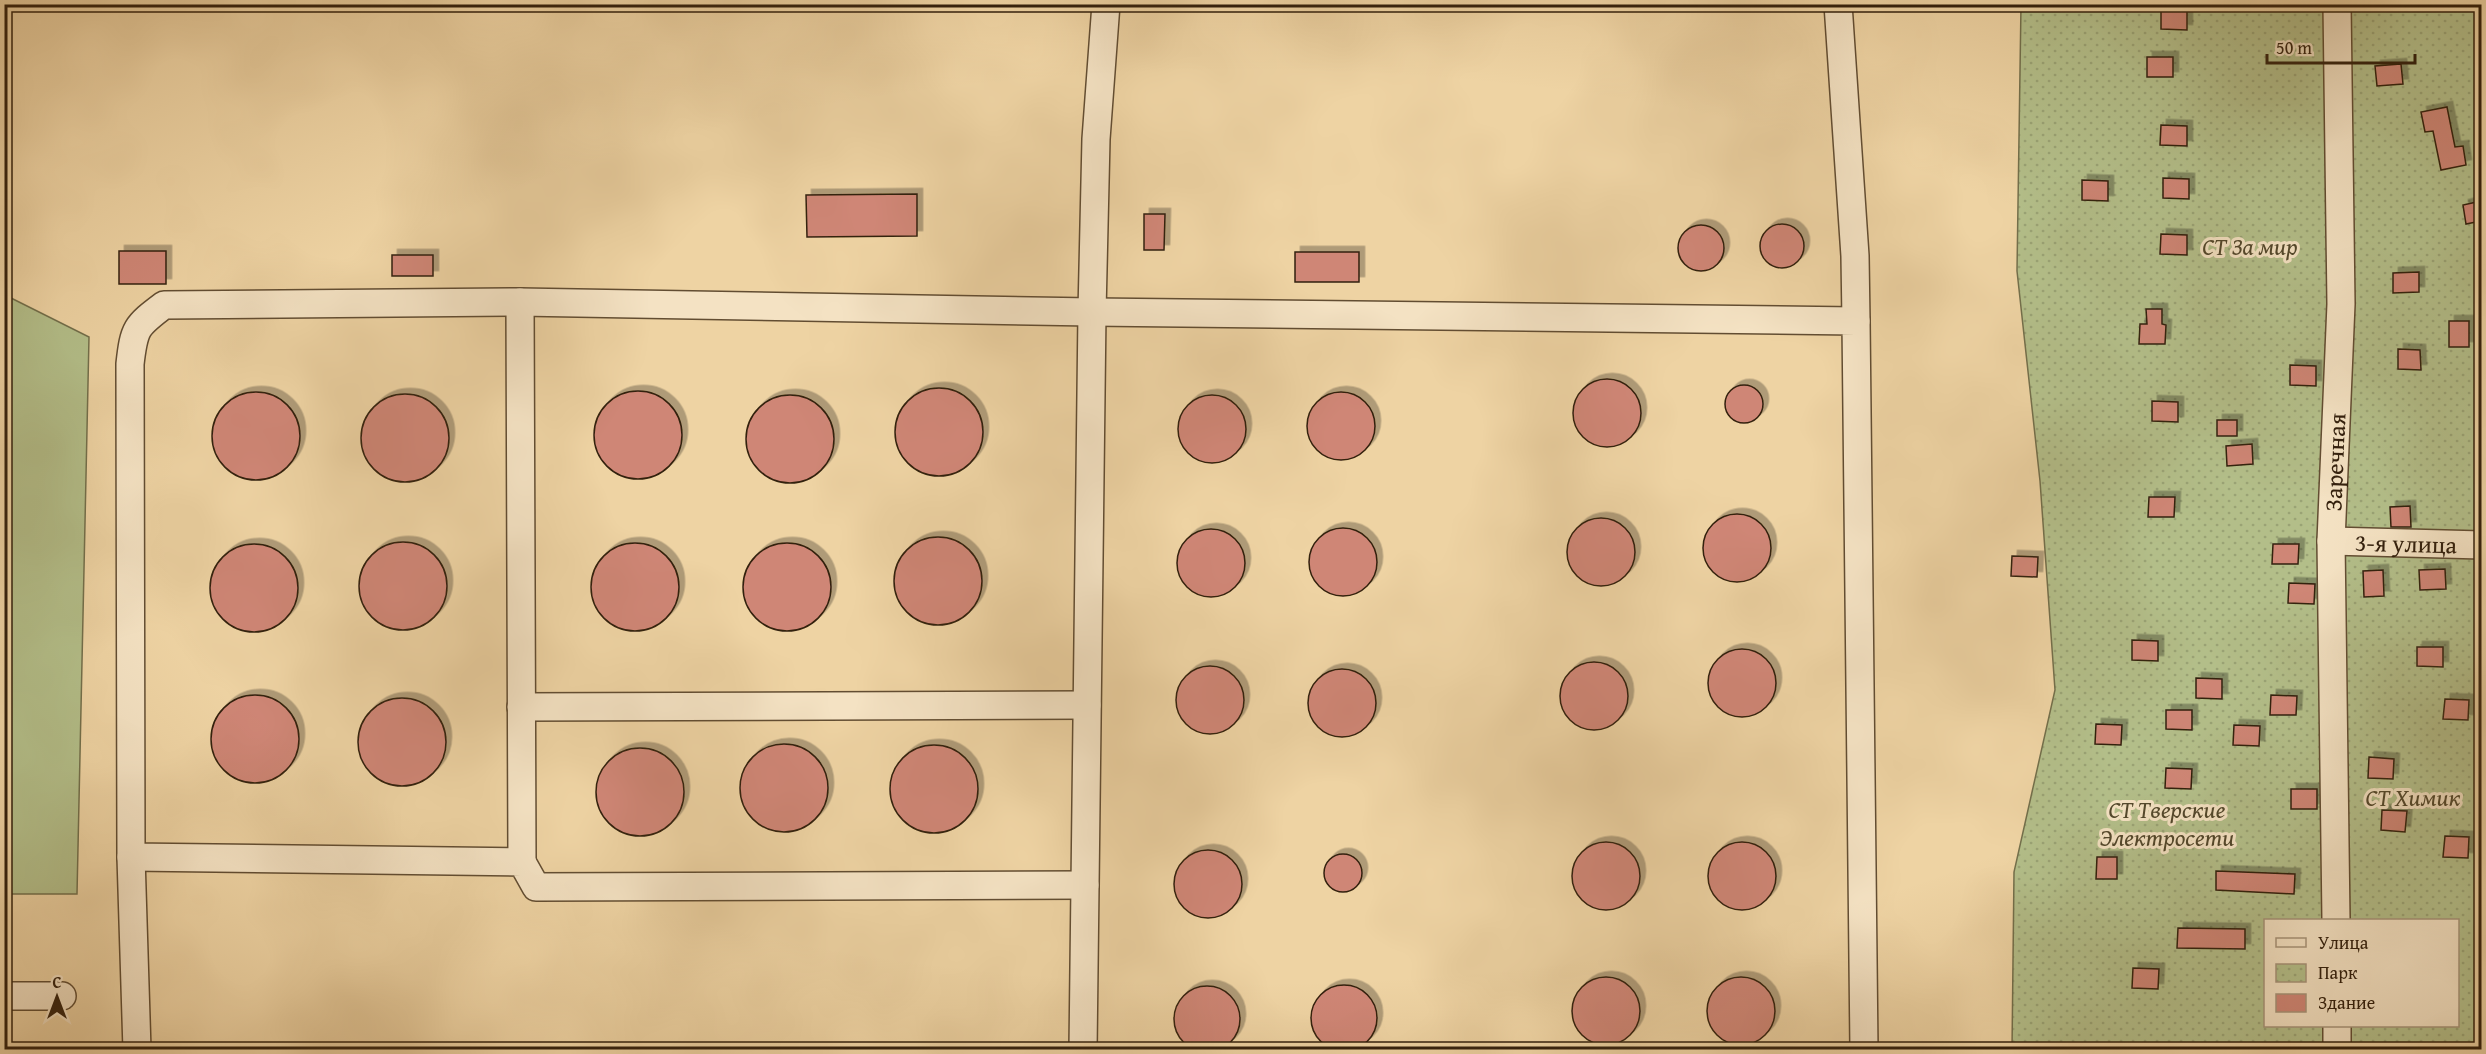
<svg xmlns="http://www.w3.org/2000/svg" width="2486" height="1054" font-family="'Gentium Book Plus',serif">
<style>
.grass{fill:#b3be89;stroke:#736f4b;stroke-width:1.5}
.park{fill:url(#park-dots);stroke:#736f4b;stroke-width:1.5}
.building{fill:#cf8676;stroke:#33200d;stroke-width:1.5;filter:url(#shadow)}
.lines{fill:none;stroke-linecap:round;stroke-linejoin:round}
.minor-casing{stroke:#624d32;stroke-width:30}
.minor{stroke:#f4e2c3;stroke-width:27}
.labels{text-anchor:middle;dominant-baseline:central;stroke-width:6;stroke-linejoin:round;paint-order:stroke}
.park-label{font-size:24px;font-style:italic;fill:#53482c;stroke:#f4e2c3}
.street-label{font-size:24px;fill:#33200d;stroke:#f4e2c3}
</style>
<defs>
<pattern id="park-dots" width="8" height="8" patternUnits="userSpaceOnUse" patternTransform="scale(1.5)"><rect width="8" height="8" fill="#b3be89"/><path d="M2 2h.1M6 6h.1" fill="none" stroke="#9aa375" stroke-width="1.8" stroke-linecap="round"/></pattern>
<filter id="shadow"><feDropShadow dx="5.5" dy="-5.5" stdDeviation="0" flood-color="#0004"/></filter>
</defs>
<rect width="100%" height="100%" fill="#eed3a3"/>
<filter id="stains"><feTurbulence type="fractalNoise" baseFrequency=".00333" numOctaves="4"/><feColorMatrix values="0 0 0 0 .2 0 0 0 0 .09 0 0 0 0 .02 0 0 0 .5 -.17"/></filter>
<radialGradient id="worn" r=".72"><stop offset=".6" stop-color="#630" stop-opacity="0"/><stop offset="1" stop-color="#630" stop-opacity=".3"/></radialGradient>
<path class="grass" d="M 5,295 L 89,337 L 77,894 L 5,894 L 4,769 L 8,768 L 8,734 L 4,702 Z"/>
<path class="park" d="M 2021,5 L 2481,5 L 2481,1049 L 2345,1049 L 2345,1026 L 2458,1026 L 2458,920 L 2266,920 L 2266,1026 L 2324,1026 L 2324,1049 L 2012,1050 L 2014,872 L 2055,690 L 2040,481 L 2017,271 Z"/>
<path class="building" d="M 2161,9 L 2187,10 L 2187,30 L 2161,29 Z
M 2147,57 L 2173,57 L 2173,77 L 2147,77 Z
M 2401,64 L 2403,84 L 2377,86 L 2375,66 Z
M 2447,107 L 2455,147 L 2463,146 L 2466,165 L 2441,170 L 2433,131 L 2425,132 L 2421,112 Z
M 2161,125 L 2187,126 L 2187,146 L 2160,145 Z
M 2163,178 L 2189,179 L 2189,199 L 2163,198 Z
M 2082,180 L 2108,181 L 2108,201 L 2082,200 Z
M 917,194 L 917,236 L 807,237 L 806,195 Z
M 2481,201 L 2481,221 L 2466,224 L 2463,205 Z
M 1144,214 L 1165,214 L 1164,250 L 1144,250 Z
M1760 246a22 22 0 1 1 44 0a22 22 0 1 1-44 0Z
M1678 248a23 23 0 1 1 46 0a23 23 0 1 1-46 0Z
M 2161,234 L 2187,235 L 2187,255 L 2160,254 Z
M 119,251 L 166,251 L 166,284 L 119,284 Z
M 1295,252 L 1359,252 L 1359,282 L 1295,282 Z
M 392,255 L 433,255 L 433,276 L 392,276 Z
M 2419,272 L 2419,292 L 2393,293 L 2393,273 Z
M 2146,309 L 2162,309 L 2162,324 L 2166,325 L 2165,344 L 2139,344 L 2140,324 L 2147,324 Z
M 2449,321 L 2469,321 L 2469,347 L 2449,347 Z
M 2398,349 L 2420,350 L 2421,370 L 2398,369 Z
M 2290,365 L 2316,366 L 2316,386 L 2290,385 Z
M1573 413a34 34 0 1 1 68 0a34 34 0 1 1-68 0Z
M1725 404a19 19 0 1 1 38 0a19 19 0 1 1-38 0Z
M895 432a44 44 0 1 1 88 0a44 44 0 1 1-88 0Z
M594 435a44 44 0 1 1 88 0a44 44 0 1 1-88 0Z
M1307 426a34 34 0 1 1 68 0a34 34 0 1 1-68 0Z
M212 436a44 44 0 1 1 88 0a44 44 0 1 1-88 0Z
M361 438a44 44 0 1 1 88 0a44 44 0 1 1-88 0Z
M1178 429a34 34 0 1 1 68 0a34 34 0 1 1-68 0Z
M746 439a44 44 0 1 1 88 0a44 44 0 1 1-88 0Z
M 2152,401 L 2178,402 L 2178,422 L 2152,421 Z
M 2217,420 L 2237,420 L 2237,436 L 2217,436 Z
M 2252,444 L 2253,464 L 2227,466 L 2226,446 Z
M 2149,497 L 2175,497 L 2174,517 L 2148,517 Z
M 2410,506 L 2411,527 L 2391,527 L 2390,507 Z
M1703 548a34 34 0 1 1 68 0a34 34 0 1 1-68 0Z
M1567 552a34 34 0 1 1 68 0a34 34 0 1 1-68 0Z
M1309 562a34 34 0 1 1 68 0a34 34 0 1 1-68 0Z
M1177 563a34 34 0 1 1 68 0a34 34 0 1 1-68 0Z
M894 581a44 44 0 1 1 88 0a44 44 0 1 1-88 0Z
M359 586a44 44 0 1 1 88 0a44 44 0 1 1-88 0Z
M743 587a44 44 0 1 1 88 0a44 44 0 1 1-88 0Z
M591 587a44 44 0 1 1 88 0a44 44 0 1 1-88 0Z
M 2273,544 L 2299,544 L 2298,564 L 2272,564 Z
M210 588a44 44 0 1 1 88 0a44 44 0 1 1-88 0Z
M 2012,556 L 2038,557 L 2037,577 L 2011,576 Z
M 2445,569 L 2446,589 L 2420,590 L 2419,570 Z
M 2383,570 L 2384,596 L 2364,597 L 2363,571 Z
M 2289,583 L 2315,584 L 2314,604 L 2288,603 Z
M 2132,640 L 2158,641 L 2158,661 L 2132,660 Z
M 2417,647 L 2443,647 L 2443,667 L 2417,666 Z
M1708 683a34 34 0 1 1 68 0a34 34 0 1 1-68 0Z
M1560 696a34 34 0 1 1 68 0a34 34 0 1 1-68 0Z
M1176 700a34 34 0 1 1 68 0a34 34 0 1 1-68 0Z
M1308 703a34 34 0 1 1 68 0a34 34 0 1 1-68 0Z
M 2196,678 L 2222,679 L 2222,699 L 2196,698 Z
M 2271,695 L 2297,696 L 2296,715 L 2270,715 Z
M211 739a44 44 0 1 1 88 0a44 44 0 1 1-88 0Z
M358 742a44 44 0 1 1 88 0a44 44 0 1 1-88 0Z
M 2445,699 L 2469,700 L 2468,720 L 2443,719 Z
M 2166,710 L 2192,710 L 2192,730 L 2166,729 Z
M 2096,724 L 2122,725 L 2121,745 L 2095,744 Z
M 2234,725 L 2260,726 L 2259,746 L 2233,745 Z
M740 788a44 44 0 1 1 88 0a44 44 0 1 1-88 0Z
M890 789a44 44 0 1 1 88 0a44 44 0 1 1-88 0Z
M596 792a44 44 0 1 1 88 0a44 44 0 1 1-88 0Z
M 2369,757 L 2394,759 L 2393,779 L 2368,778 Z
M 2166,768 L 2192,769 L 2191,789 L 2165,788 Z
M 2291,789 L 2317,789 L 2317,809 L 2291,809 Z
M 2382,810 L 2407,811 L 2405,832 L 2381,830 Z
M 2445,836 L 2469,837 L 2468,858 L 2443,857 Z
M1572 876a34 34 0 1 1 68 0a34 34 0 1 1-68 0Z
M1708 876a34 34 0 1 1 68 0a34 34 0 1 1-68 0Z
M1174 884a34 34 0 1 1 68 0a34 34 0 1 1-68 0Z
M1324 873a19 19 0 1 1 38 0a19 19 0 1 1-38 0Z
M 2097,857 L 2117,857 L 2117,879 L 2096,879 Z
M 2216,871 L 2295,874 L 2294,894 L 2216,890 Z
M 2178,928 L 2245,929 L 2245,949 L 2177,948 Z
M 2133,968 L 2159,969 L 2158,989 L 2132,988 Z
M1572 1011a34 34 0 1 1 68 0a34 34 0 1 1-68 0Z
M1707 1011a34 34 0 1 1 68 0a34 34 0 1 1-68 0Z
M1311 1018a33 33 0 1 1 66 0a33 33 0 1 1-66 0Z
M1174 1019a33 33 0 1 1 66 0a33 33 0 1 1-66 0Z"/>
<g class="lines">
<g class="minor-casing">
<g id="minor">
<path d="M 1838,4 L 1855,256 L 1856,321"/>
<path d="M 520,302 L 522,862"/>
<path id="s1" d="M 2331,541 L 2482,545"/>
<path d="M 521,707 L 1087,705"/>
<path d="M 131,857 L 137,1050"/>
<path d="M 1085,885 L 536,887 L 522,862 L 131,857 L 130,364 C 134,328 136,326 164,305 L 520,302 L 1092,312 L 1856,321 L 1864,1050"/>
<path id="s2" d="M 2336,920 L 2331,541 L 2341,304 L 2337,4"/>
<path d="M 4,996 L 62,996"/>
<path d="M 2337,1026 L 2337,1050"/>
<path d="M 1083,1050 L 1092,312 L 1096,139 L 1106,4"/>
</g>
</g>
<use href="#minor" class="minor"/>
</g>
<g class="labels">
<g class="park-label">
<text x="2250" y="246">СТ За мир</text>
<text x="2413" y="797">СТ Химик</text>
<text x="2167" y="809">СТ Тверские<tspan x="2167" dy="28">Электросети</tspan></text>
</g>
<g class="street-label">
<text stroke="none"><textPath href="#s2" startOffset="458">Заречная</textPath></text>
<text stroke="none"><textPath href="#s1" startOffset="75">3-я улица</textPath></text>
</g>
</g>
<rect width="2486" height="1054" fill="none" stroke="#eed3a3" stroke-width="24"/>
<rect x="6" y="6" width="2474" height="1042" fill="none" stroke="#33200d" stroke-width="3"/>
<rect x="12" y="12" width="2462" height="1030" fill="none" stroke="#33200d" stroke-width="1.5"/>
<rect x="2264" y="919" width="195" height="108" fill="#f4e2c3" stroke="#a7947a" stroke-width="1.5"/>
<rect x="2276" y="938" width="30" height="9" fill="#f4e2c3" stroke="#a7947a" stroke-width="1.5"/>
<text x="2318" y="949" font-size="18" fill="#33200d">Улица</text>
<rect x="2276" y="964" width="30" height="18" fill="url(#park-dots)" stroke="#a7947a" stroke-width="1.5"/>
<text x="2318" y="979" font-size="18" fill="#33200d">Парк</text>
<rect x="2276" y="994" width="30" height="18" fill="#cf8676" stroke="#a7947a" stroke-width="1.5"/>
<text x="2318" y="1009" font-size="18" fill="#33200d">Здание</text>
<g transform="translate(57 997)" stroke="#f4e2c3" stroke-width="4.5" paint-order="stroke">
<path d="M0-4.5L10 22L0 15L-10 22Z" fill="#33200d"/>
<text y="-9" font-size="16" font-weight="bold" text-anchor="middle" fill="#33200d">С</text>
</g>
<path d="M2267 54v9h148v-9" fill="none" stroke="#33200d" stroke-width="3"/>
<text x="2276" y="54" font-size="18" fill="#33200d" stroke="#f4e2c3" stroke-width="4.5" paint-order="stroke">50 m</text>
<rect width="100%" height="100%" filter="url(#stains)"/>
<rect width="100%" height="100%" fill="url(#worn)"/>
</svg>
